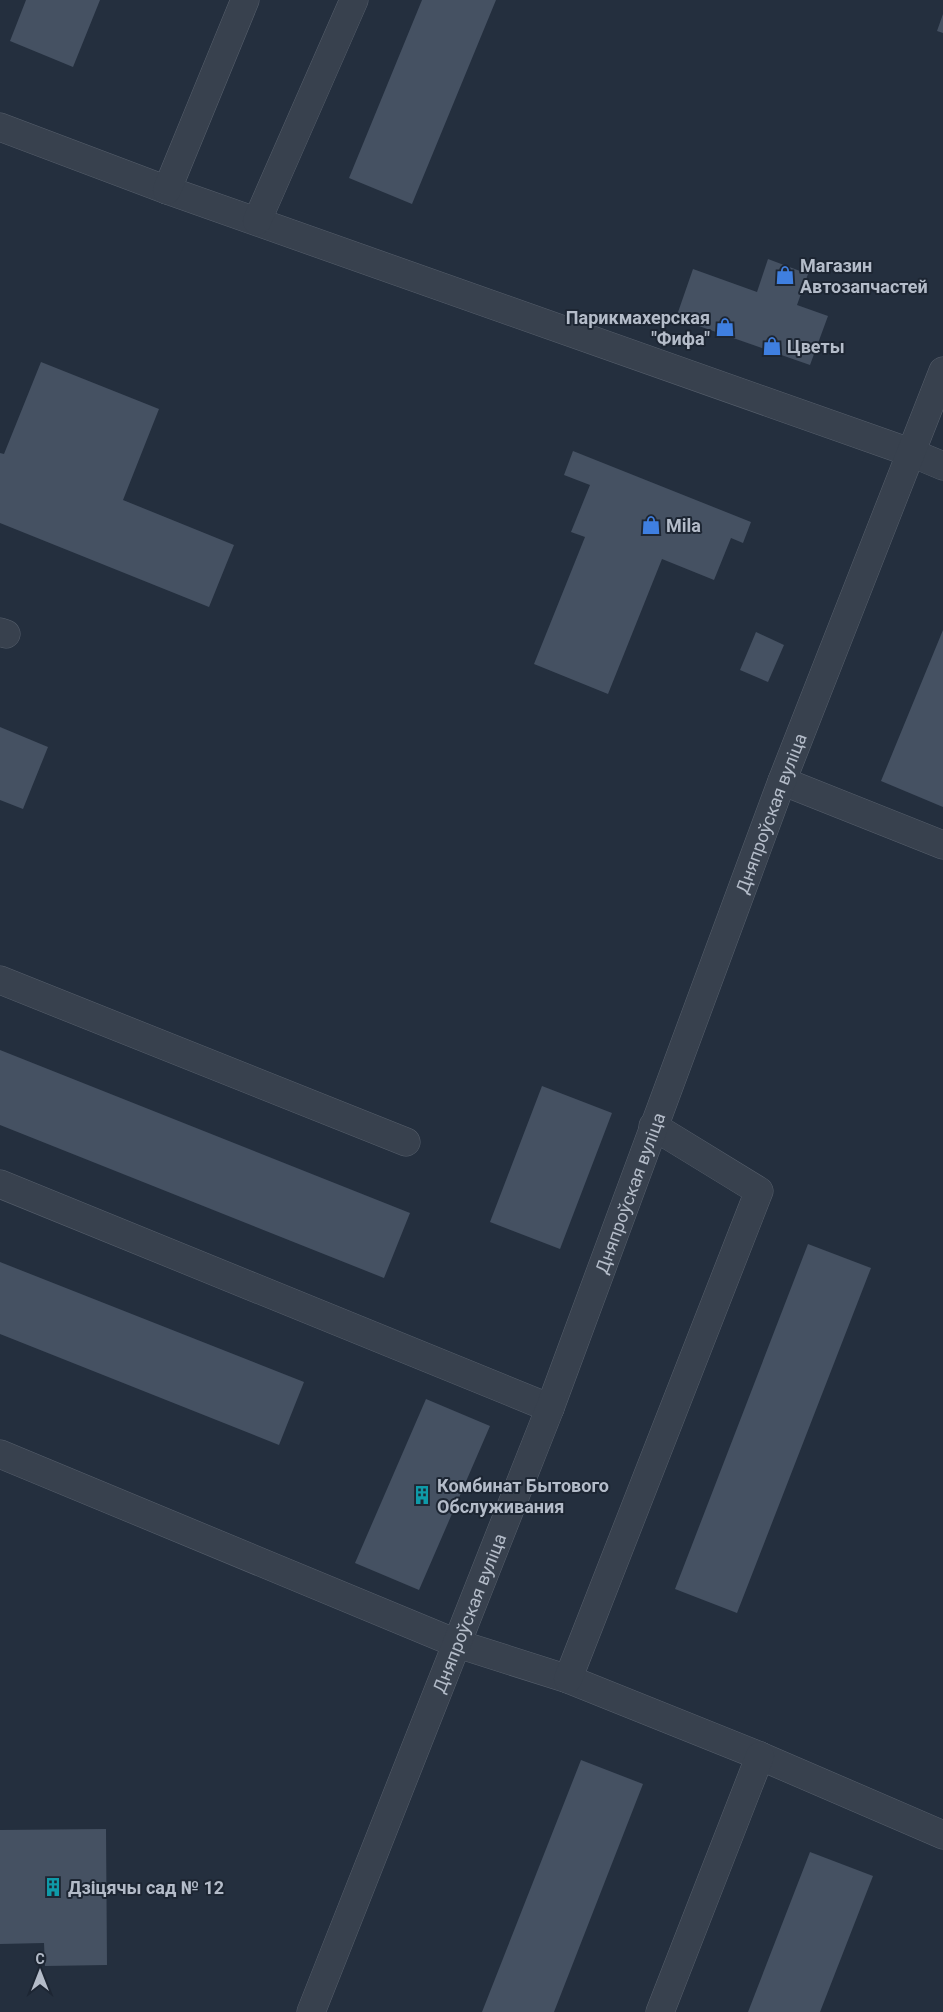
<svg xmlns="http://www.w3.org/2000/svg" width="943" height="2012" font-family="Roboto,sans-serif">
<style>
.building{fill:#455162}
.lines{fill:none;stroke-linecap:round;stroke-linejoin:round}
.minor-casing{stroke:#565f6c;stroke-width:29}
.minor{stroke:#38414e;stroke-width:28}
.labels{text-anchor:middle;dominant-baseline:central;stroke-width:4;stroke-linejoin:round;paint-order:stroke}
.poi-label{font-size:18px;font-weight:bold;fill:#b4bcc9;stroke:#1d2633;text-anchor:start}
.street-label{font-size:18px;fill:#b4bcc9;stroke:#1d2633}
</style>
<rect width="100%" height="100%" fill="#242f3e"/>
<path class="building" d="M 26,0 L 100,0 L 73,67 L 10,41 Z
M 422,0 L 496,0 L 412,204 L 349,178 Z
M 943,14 L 943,33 L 937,31 Z
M 768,259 L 808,274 L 797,305 L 828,316 L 810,365 L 676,318 L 693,269 L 757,292 Z
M 41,362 L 159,409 L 123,500 L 234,545 L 209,607 L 0,523 L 0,453 L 4,454 Z
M 573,451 L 751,522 L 743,543 L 731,538 L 714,580 L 662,559 L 608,694 L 534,664 L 585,537 L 571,532 L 590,485 L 564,475 Z
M 943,630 L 943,807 L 881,781 Z
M 756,632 L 784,645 L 768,682 L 740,670 Z
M 0,727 L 48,747 L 23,809 L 0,800 Z
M 0,1050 L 410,1213 L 384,1278 L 0,1125 Z
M 542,1086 L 612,1113 L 560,1249 L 490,1222 Z
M 808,1244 L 871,1268 L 737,1613 L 675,1589 Z
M 0,1262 L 304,1382 L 279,1445 L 0,1334 Z
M 426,1399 L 490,1426 L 419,1590 L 355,1563 Z
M 581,1760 L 643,1784 L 554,2012 L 482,2012 Z
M 106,1829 L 107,1965 L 45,1966 L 44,1943 L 0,1944 L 0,1830 Z
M 810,1852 L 873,1876 L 820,2012 L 748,2012 Z"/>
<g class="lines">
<g class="minor-casing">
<g id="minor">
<path d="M 0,127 L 167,190 L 912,453 L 943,466"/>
<path d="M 167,190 L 245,0"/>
<path d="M 257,221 L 354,0"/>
<path d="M 0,632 L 6,634"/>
<path d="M 782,781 L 943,845"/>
<path d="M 0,980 L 406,1142"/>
<path d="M 0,1184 L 550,1408"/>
<path d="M 0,1454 L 458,1644 L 568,1679 L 760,1756 L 943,1835"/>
<path d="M 568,1679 L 759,1191 L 653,1126"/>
<path id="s1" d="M 311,2012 L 550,1408 L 782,781 L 943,371"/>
<path d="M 660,2012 L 760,1756"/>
</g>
</g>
<use href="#minor" class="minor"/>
</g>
<defs>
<g id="shop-bare" transform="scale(1.5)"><path d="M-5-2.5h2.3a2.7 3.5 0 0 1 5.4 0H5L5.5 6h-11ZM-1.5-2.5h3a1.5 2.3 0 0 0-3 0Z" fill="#3f7fe0" stroke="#1d2633" stroke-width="2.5" paint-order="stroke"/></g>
<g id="building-bare" transform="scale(1.5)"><path d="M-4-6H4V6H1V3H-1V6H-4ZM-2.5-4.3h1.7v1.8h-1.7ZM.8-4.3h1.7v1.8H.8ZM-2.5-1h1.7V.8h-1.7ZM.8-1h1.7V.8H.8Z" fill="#0f9aa8" stroke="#1d2633" stroke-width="2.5" paint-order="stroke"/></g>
</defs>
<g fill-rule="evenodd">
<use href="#shop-bare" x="785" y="275"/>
<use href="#shop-bare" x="725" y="327"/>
<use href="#shop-bare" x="772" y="346"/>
<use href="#shop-bare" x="651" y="525"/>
<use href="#building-bare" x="422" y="1495"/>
<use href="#building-bare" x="53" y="1887"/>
</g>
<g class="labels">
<g class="poi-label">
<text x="800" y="265">Магазин<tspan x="800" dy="21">Автозапчастей</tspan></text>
<text x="710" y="317" text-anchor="end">Парикмахерская<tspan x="710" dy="21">"Фифа"</tspan></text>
<text x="787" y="346">Цветы</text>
<text x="666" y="525">Mila</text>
<text x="437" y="1485">Комбинат Бытового<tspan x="437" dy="21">Обслуживания</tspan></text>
<text x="68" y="1887">Дзіцячы сад № 12</text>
</g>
<g class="street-label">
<text stroke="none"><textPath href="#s1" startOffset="1284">Дняпроўская вуліца</textPath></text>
<text stroke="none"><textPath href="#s1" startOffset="879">Дняпроўская вуліца</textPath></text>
<text stroke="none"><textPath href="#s1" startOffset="429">Дняпроўская вуліца</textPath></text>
</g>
</g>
<g transform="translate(40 1972)" stroke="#1d2633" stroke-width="4" paint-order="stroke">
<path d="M0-4L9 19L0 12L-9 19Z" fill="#b4bcc9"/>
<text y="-8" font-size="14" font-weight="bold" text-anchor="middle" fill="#b4bcc9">С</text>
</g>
</svg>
